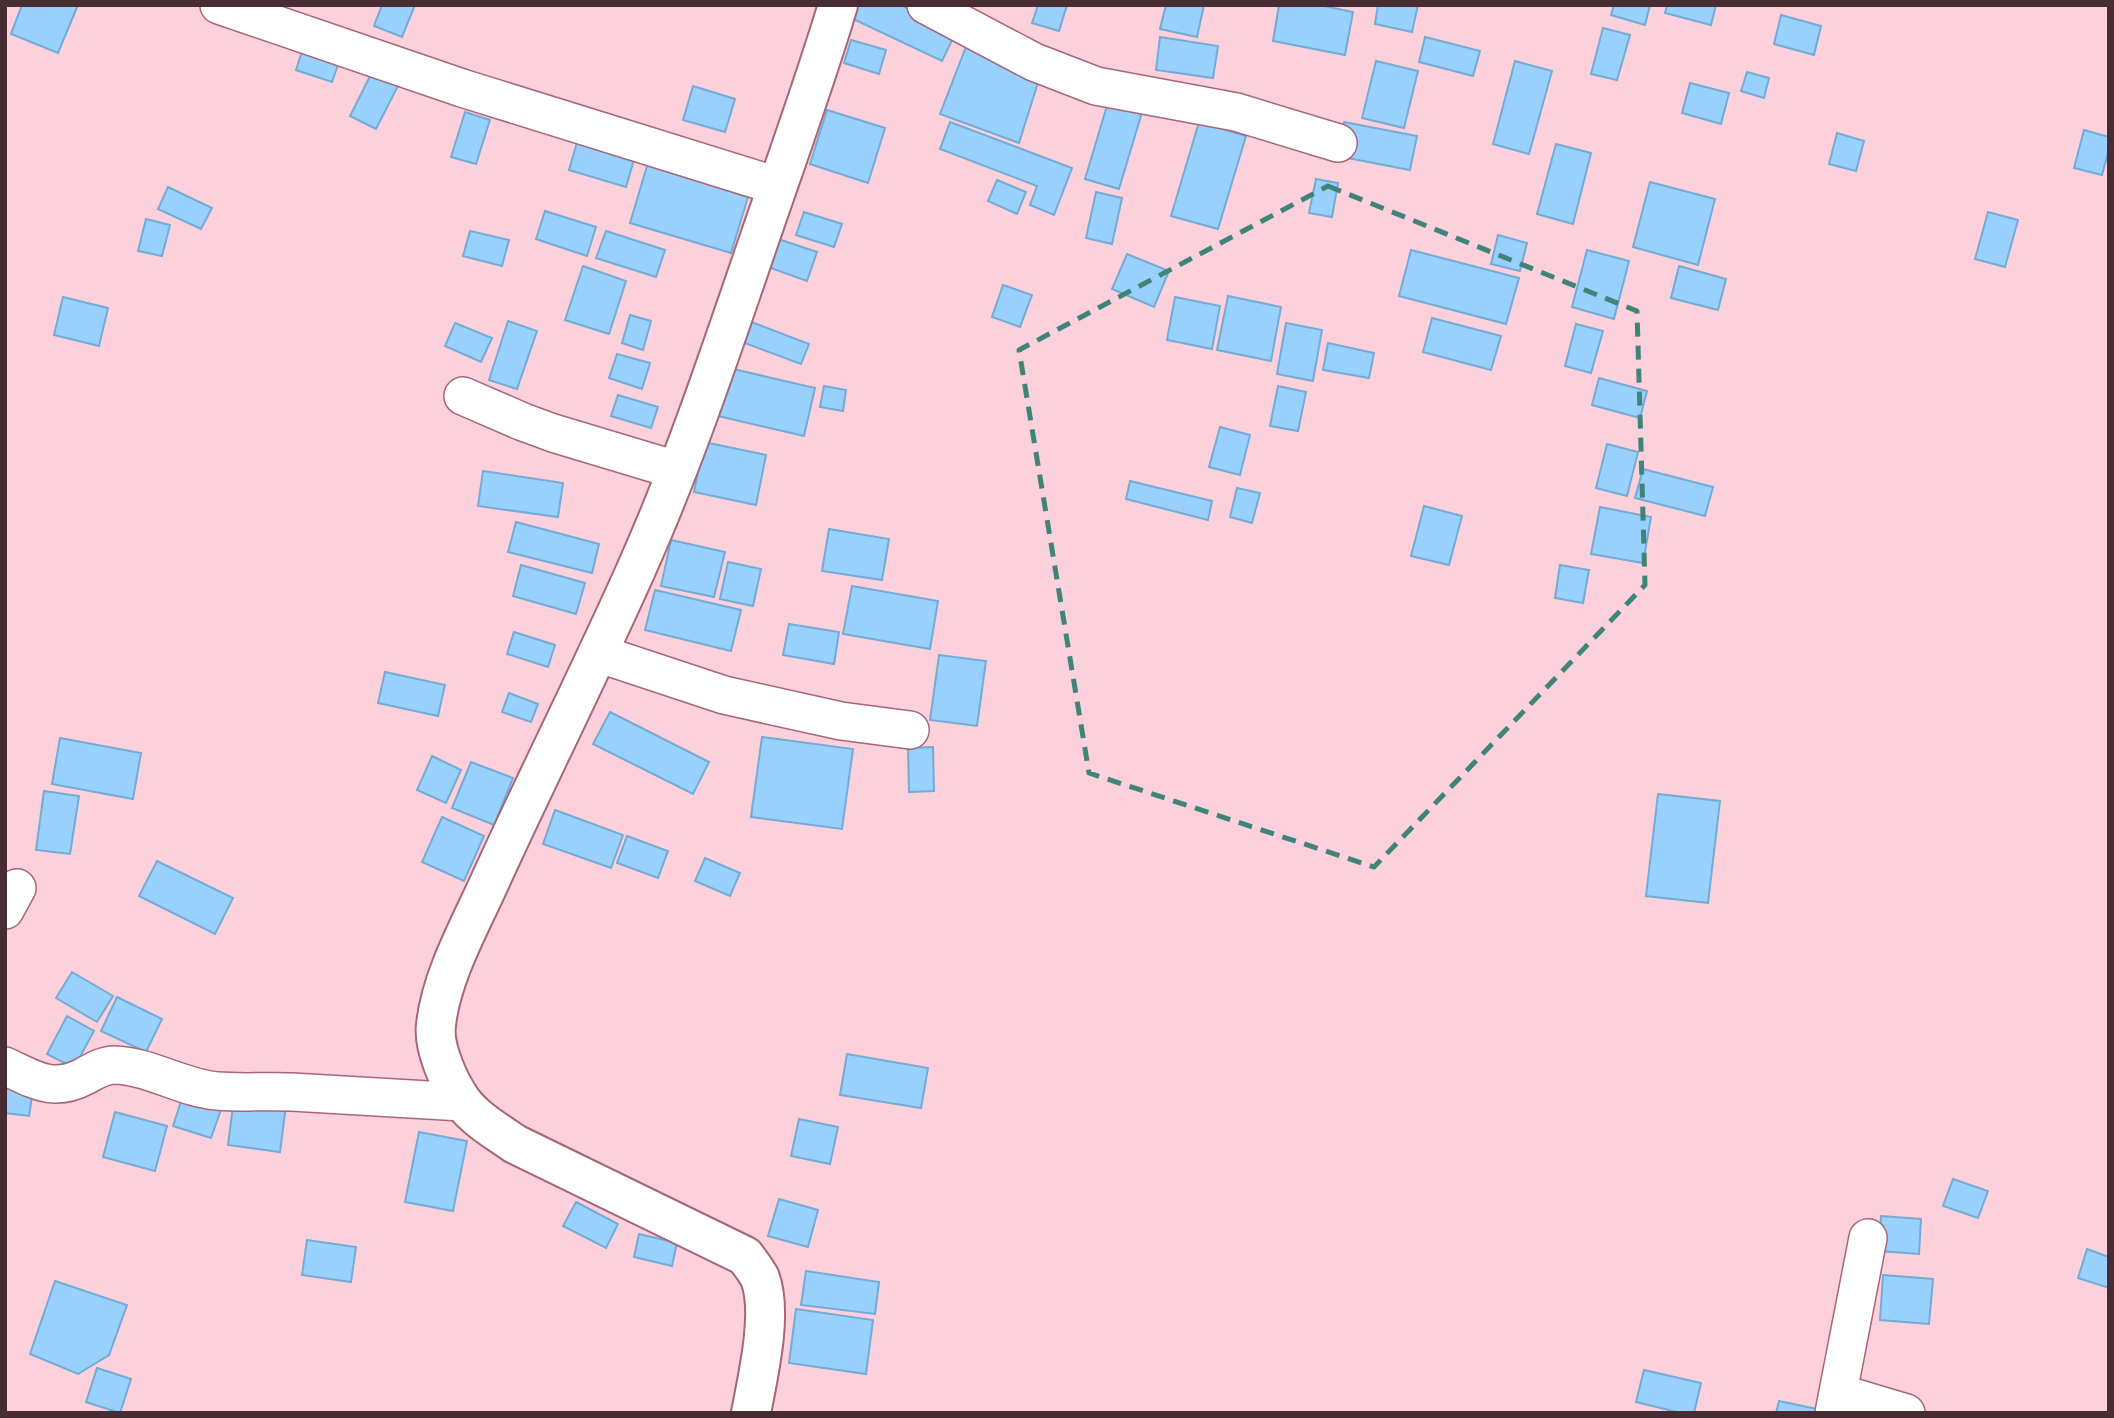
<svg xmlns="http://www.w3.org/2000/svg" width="2114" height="1418" font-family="'Nunito Sans',sans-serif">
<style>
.building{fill:#98d1fd;stroke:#73abd5;stroke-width:2}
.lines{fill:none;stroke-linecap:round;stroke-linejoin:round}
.street-casing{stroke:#a66678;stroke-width:40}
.secondary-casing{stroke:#a66678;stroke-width:42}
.street{stroke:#fff;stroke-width:37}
.secondary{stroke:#fff;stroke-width:38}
.marked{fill:none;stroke:#3f8479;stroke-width:5;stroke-dasharray:14 9;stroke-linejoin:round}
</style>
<rect width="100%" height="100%" fill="#fdd1dc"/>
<path class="building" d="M 22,5 L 78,5 L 58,53 L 11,34 Z
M 382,5 L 415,5 L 402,37 L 374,26 Z
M 857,5 L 901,5 L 956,32 L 942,61 L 851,18 Z
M 1038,5 L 1067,5 L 1059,31 L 1032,23 Z
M 1166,5 L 1204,5 L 1197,37 L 1160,29 Z
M 1279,5 L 1319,5 L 1353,12 L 1345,55 L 1273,41 Z
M 1378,5 L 1418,5 L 1412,32 L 1375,24 Z
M 1614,5 L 1650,5 L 1645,25 L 1611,15 Z
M 1667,5 L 1716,5 L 1711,25 L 1665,13 Z
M 1781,15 L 1821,26 L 1814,55 L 1774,44 Z
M 1603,28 L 1630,35 L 1617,80 L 1591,74 Z
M 1160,37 L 1218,46 L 1213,78 L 1156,70 Z
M 1425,37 L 1480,51 L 1473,76 L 1419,62 Z
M 969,39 L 1041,73 L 1019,143 L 940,114 Z
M 851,40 L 886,50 L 879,74 L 844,63 Z
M 302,51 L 339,62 L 332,82 L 296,70 Z
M 1376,61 L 1418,71 L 1404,128 L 1362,118 Z
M 1515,61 L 1552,71 L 1529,154 L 1493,144 Z
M 374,68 L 400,82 L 376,129 L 350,116 Z
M 1747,72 L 1769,78 L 1764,98 L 1741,91 Z
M 1690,83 L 1729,93 L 1721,124 L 1682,113 Z
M 693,86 L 735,99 L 725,132 L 683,120 Z
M 1109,99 L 1143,109 L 1119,189 L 1085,179 Z
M 827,110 L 885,128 L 868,183 L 810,164 Z
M 465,112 L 490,120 L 476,164 L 451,157 Z
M 950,122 L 1072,168 L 1054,215 L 1030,205 L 1037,186 L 940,149 Z
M 1199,122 L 1246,136 L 1218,229 L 1171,216 Z
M 1344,122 L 1417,136 L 1410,170 L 1337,156 Z
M 2084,130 L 2109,137 L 2109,149 L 2102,175 L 2074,168 Z
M 1837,133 L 1864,141 L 1856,171 L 1829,164 Z
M 578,139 L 635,156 L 626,187 L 569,170 Z
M 1556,144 L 1591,153 L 1573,224 L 1537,214 Z
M 650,156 L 751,187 L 731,253 L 630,223 Z
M 1316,179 L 1338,183 L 1332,217 L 1309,213 Z
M 997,180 L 1026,192 L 1017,214 L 988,201 Z
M 1650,182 L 1715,199 L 1698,265 L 1633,247 Z
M 168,187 L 212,208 L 201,229 L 158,209 Z
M 1096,192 L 1122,198 L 1112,244 L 1086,238 Z
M 545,211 L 596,227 L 587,256 L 536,239 Z
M 804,212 L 842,224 L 834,247 L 796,235 Z
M 1988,212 L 2018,220 L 2005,267 L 1975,259 Z
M 146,219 L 170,225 L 162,256 L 138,251 Z
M 470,231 L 509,240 L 502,266 L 463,256 Z
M 606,231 L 665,250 L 656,277 L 596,258 Z
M 1498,235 L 1527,243 L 1520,271 L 1491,264 Z
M 775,238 L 817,252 L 807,281 L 765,266 Z
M 1411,250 L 1519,278 L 1506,324 L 1399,296 Z
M 1587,250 L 1629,261 L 1614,319 L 1572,307 Z
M 1127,254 L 1169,271 L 1154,307 L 1112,289 Z
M 583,266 L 626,281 L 609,334 L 565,320 Z
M 1679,266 L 1726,279 L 1718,310 L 1671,298 Z
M 1003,285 L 1032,295 L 1020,327 L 992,317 Z
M 1228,296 L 1281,307 L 1271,361 L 1217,350 Z
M 63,297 L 108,308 L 99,346 L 54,335 Z
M 1175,297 L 1220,306 L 1212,349 L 1167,340 Z
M 630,315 L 651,321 L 643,350 L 622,343 Z
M 1432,318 L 1501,336 L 1491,370 L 1423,352 Z
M 508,321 L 537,331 L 517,389 L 489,380 Z
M 749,321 L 809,344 L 801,364 L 742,342 Z
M 455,323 L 492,338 L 481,362 L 445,346 Z
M 1286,323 L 1322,330 L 1313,381 L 1277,374 Z
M 1576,324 L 1603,331 L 1591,373 L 1565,366 Z
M 1328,343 L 1374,353 L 1369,378 L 1323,370 Z
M 617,354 L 650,363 L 642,389 L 609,378 Z
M 729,368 L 815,388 L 804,436 L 718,416 Z
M 1599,378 L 1647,391 L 1640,418 L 1592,405 Z
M 824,386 L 846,390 L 843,411 L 820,407 Z
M 1278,386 L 1306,392 L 1298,431 L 1270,426 Z
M 618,395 L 658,407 L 651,428 L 611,416 Z
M 1220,427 L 1250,435 L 1240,475 L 1209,467 Z
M 704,442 L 766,455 L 756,505 L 694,492 Z
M 1607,444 L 1638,452 L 1627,496 L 1596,488 Z
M 1643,469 L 1713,487 L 1705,516 L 1635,498 Z
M 483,471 L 563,483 L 558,517 L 478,506 Z
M 1130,481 L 1212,501 L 1208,520 L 1126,499 Z
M 1237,488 L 1260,493 L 1252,523 L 1230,517 Z
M 1424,506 L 1462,516 L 1449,565 L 1411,556 Z
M 1600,507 L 1651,517 L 1643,563 L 1591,554 Z
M 516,522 L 599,544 L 592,573 L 508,552 Z
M 829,529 L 889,539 L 882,580 L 822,571 Z
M 671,540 L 725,552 L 714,597 L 661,586 Z
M 728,562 L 761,569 L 753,606 L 720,599 Z
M 521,565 L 585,583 L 576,614 L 513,596 Z
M 1560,565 L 1589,570 L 1583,603 L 1555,598 Z
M 852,586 L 938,601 L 930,649 L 843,634 Z
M 655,590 L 741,610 L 731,651 L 645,630 Z
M 789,624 L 839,632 L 834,664 L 783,655 Z
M 514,632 L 555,645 L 548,667 L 507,654 Z
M 939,655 L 986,661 L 977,726 L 930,720 Z
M 385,672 L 445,685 L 438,716 L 378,703 Z
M 509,693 L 538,704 L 531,722 L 502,712 Z
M 610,712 L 709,762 L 693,794 L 593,744 Z
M 762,737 L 853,749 L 842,829 L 751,817 Z
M 60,738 L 141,753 L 133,799 L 52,784 Z
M 933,747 L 934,791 L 909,792 L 908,748 Z
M 432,756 L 461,770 L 446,803 L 417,790 Z
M 471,762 L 513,778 L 494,825 L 452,808 Z
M 44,791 L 79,796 L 70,854 L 36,850 Z
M 1658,794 L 1720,801 L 1708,903 L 1646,896 Z
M 555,810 L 623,835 L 611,868 L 543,844 Z
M 442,817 L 484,836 L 464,881 L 422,862 Z
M 627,836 L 668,851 L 658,878 L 617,863 Z
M 705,858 L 740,873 L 730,896 L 695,881 Z
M 157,861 L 233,898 L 215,934 L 139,896 Z
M 72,972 L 113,996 L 97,1022 L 56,998 Z
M 117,997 L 162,1019 L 146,1052 L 101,1031 Z
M 67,1016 L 94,1031 L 74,1068 L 47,1054 Z
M 847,1054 L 928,1068 L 921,1108 L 840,1095 Z
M 5,1079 L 34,1083 L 29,1116 L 5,1113 Z
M 184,1092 L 223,1104 L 211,1138 L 173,1126 Z
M 234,1098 L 286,1105 L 280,1152 L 228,1145 Z
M 115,1112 L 167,1126 L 155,1171 L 103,1157 Z
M 799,1119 L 838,1127 L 830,1164 L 791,1156 Z
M 419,1132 L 467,1141 L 453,1211 L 405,1202 Z
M 1953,1179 L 1988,1191 L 1978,1218 L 1943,1206 Z
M 779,1199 L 818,1210 L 808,1247 L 768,1236 Z
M 576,1202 L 618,1224 L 606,1248 L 563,1226 Z
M 1881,1216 L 1921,1219 L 1919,1254 L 1879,1251 Z
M 639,1234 L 677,1243 L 672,1266 L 634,1257 Z
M 307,1240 L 356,1247 L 351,1282 L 302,1275 Z
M 2087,1249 L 2109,1257 L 2109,1288 L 2078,1278 Z
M 806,1271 L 879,1282 L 875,1314 L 801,1305 Z
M 1883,1275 L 1933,1279 L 1929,1324 L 1880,1320 Z
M 55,1281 L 127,1305 L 109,1355 L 78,1374 L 30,1354 Z
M 796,1309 L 873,1320 L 866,1374 L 789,1363 Z
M 97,1368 L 131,1379 L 120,1413 L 86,1402 Z
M 1644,1370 L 1701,1383 L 1694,1413 L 1681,1413 L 1636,1402 Z
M 1779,1401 L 1817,1409 L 1816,1413 L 1776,1413 Z"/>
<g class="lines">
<g class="street-casing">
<path id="street" d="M 219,5 L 462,88 L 777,186
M 926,5 L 1034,62 L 1096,86 L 1236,112 L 1338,143
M 463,396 L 523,422 L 553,433 L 676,470
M 597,653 L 724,695 L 841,721 L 910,730
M 5,910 L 17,888
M 5,1066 C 35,1080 53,1093 85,1076 C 94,1071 104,1065 114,1065 C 150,1066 182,1088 217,1091 C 242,1093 267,1091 292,1092 C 349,1095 406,1099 462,1102
M 1839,1393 L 1906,1413
M 1834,1413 L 1868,1238"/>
</g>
<g class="secondary-casing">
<path id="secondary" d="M 751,1413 C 758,1376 773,1313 760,1278 C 756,1270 750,1263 745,1256 L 515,1144 C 498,1132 475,1119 462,1101 C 449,1083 433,1047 436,1025 C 441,976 471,924 491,879 C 538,776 589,675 635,572 C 683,465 720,354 758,243 C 785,164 814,85 838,5"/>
</g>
<use href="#street" class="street"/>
<use href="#secondary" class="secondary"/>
</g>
<path class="marked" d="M 1328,186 L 1637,311 L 1645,585 L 1374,867 L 1089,773 L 1019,350 Z"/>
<rect width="2114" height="1418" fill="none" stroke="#472c33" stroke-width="14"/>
</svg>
